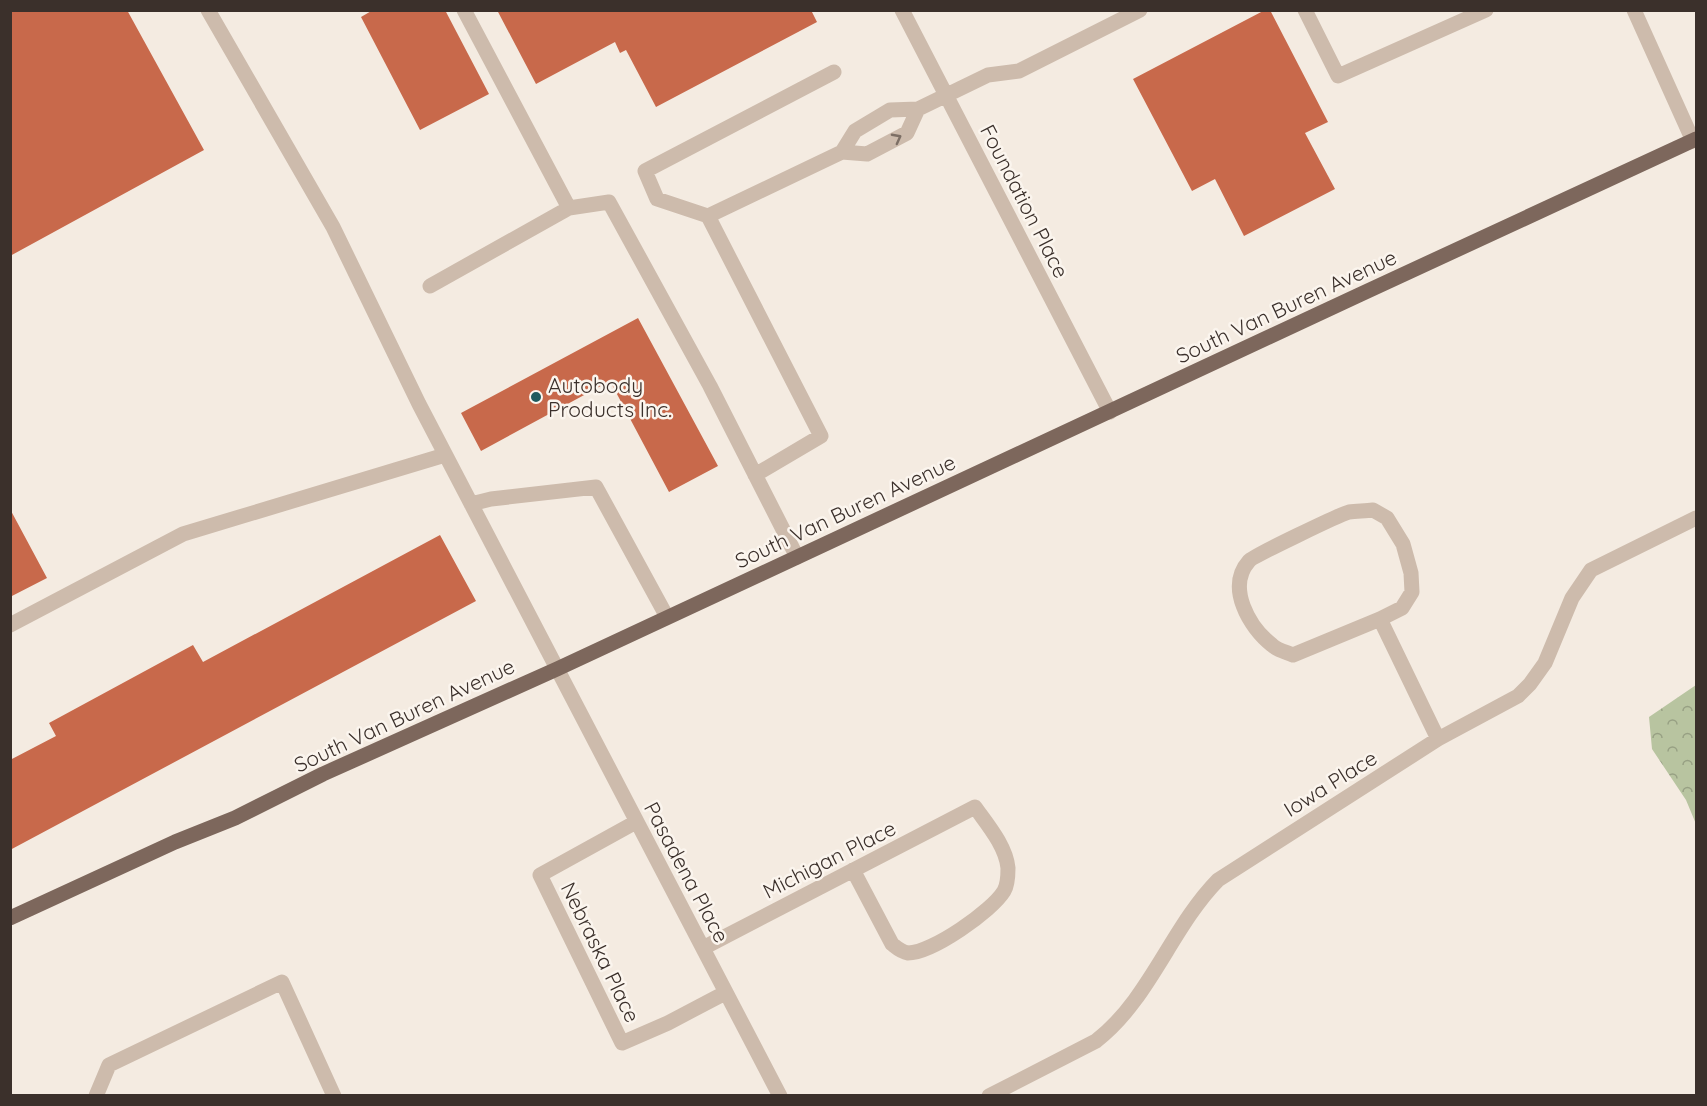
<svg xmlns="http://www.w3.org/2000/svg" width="1707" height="1106" font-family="Quicksand,sans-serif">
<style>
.forest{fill:url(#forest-crowns)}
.building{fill:#c8694b}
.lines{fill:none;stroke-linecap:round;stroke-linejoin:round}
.minor{stroke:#cdbbac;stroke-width:15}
.major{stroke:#7d675c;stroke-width:15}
.oneway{stroke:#7d6f65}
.poi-dot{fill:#1f5a5e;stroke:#fbf5ee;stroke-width:2}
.labels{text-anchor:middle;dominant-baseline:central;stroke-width:5;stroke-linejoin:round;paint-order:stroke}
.street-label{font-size:21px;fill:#3b302b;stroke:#fbf5ee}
.poi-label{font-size:21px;fill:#3b302b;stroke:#fbf5ee;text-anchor:start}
</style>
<defs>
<pattern id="forest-crowns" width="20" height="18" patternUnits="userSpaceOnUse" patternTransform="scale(1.5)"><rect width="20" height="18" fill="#b8c4a0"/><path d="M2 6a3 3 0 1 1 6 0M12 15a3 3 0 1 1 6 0" fill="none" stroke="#97a083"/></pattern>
</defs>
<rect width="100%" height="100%" fill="#f4ebe1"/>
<path class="forest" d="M 1696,685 L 1696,824 L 1686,800 L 1652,749 L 1649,717 Z"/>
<path class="building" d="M 10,10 L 127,10 L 204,150 L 10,256 Z
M 373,10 L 445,10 L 489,94 L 420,130 L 361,17 Z
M 497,10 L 811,10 L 817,22 L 656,107 L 626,50 L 620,53 L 615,42 L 536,84 Z
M 1265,10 L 1270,10 L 1328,122 L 1305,133 L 1335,189 L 1244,236 L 1215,179 L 1192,191 L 1133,79 Z
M 638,318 L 718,466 L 669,492 L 610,381 L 481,451 L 461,413 Z
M 10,509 L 47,578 L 10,597 Z
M 440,535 L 476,601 L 10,850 L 10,760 L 56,736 L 49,723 L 193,645 L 203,662 Z"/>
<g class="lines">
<path class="minor" d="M 208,10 L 333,227 L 419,404 L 780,1096
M 464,10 L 569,208
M 902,10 L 1110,412
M 1305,10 L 1338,76 L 1486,10
M 1634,10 L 1693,141
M 918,109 L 988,75 L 1019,71 L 1140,10
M 708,216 L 842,152 L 867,154 L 907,133 L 918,109 L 890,110 L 855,131 L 842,152
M 430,286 L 569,208 L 609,202 L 710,386 L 797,557
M 755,475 L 821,436 L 708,216 L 657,199 L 645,171 L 834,72
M 471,504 L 491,499 L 596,487 L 667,617
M 1373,510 L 1387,518 L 1403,544 L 1411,573 L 1412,592 L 1402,608 L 1380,619 L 1293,655 C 1286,652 1277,650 1272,645 C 1249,627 1226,587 1249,561 C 1253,556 1341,514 1349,512 C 1357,511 1365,511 1373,510 Z
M 1380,619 L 1438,739
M 10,625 L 183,534 L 445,455
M 636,822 L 540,875 L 622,1043 L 668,1023 L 725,993
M 703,948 L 975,807 C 987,824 1006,846 1008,868 C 1008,874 1007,886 1004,891 C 992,911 932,953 908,953 C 901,952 897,948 892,944 L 853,870
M 96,1096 L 109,1065 L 282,982 L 334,1096
M 989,1096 L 1096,1041 C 1150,999 1171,928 1218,880 L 1438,739 L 1518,696 L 1530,684 L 1545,663 L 1572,598 L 1591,570 L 1696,518"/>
<path class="major" d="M 10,918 L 175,842 L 235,818 L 323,774 L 557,669 L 1359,295 L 1696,139"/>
</g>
<defs><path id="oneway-chevron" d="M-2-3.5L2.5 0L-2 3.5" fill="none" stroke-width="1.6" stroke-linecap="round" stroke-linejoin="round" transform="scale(1.5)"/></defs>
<use class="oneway" href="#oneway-chevron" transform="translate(897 138) rotate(-28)"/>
<circle class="poi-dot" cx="536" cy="397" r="6"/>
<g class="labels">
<g class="street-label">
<text transform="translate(1025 201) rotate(63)">Foundation Place</text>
<text transform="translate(1286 306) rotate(-25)">South Van Buren Avenue</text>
<text transform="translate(845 511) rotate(-25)">South Van Buren Avenue</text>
<text transform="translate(404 715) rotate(-25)">South Van Buren Avenue</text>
<text transform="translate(1330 783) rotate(-32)">Iowa Place</text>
<text transform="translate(829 859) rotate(-27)">Michigan Place</text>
<text transform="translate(687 872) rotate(62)">Pasadena Place</text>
<text transform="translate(601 952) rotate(64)">Nebraska Place</text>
</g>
<g class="poi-label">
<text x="548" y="385">Autobody<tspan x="548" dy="24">Products Inc.</tspan></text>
</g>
</g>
<rect width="1707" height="1106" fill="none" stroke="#3b302b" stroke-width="24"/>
</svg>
